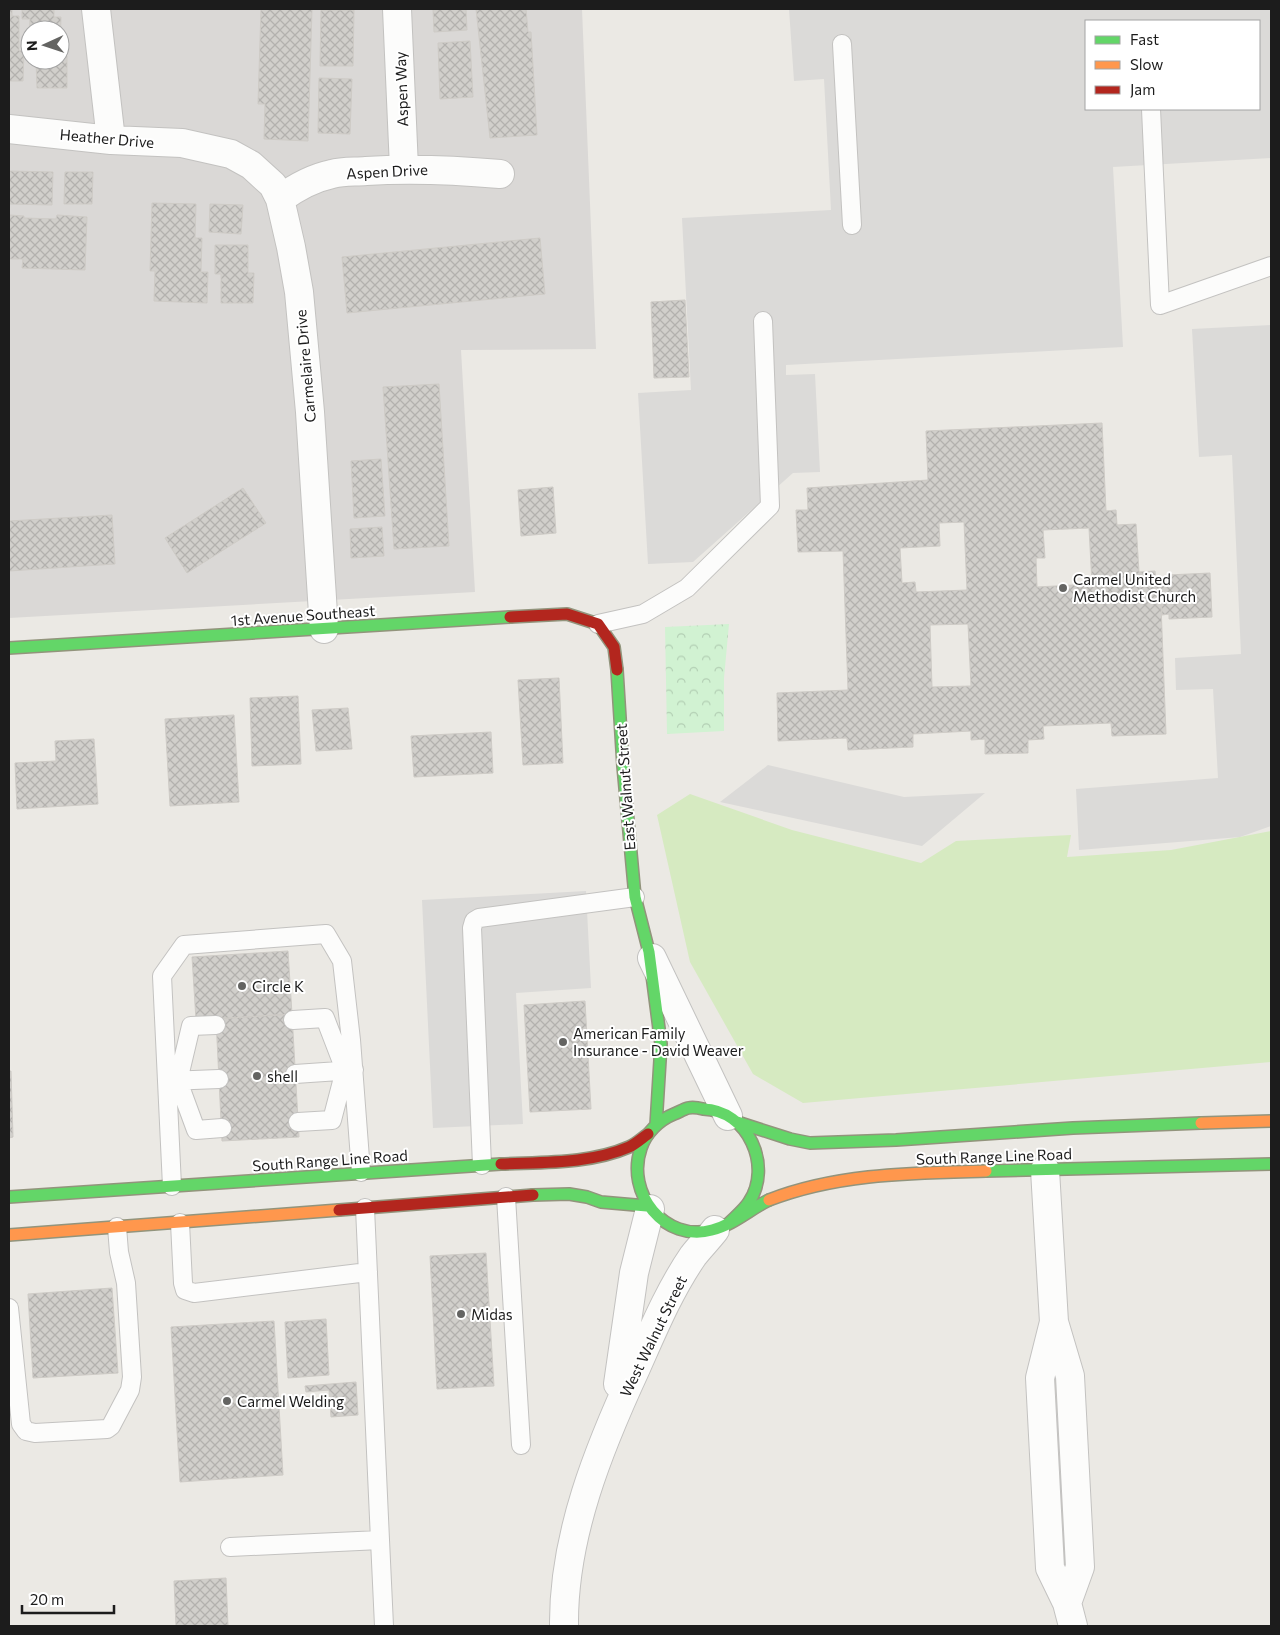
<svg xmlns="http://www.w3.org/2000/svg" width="1280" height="1635" font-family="Commissioner,sans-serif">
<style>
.residential{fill:#dad8d6;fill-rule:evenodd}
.grass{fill:#d6eac1}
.park{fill:url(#park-crowns)}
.parking{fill:#dbdad8;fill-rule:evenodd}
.building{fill:url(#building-cross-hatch);stroke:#cecbc6;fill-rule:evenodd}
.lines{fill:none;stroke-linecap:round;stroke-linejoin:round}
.lane-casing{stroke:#c3c2c0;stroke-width:20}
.street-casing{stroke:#c3c2c0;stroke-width:30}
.fast-casing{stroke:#92947c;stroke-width:14}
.slow-casing{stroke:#92947c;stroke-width:14}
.jam-casing{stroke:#92947c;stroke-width:14}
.lane{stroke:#fcfcfb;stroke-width:18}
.street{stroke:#fcfcfb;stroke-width:28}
.fast{stroke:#63d668;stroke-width:11}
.slow{stroke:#ff974d;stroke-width:11}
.jam{stroke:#b3261e;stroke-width:11}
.poi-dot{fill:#646462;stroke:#fff;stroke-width:2}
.labels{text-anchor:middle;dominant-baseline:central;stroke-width:4;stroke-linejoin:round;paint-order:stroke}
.street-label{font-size:15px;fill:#1c1c1c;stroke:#fff}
.poi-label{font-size:15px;fill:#1c1c1c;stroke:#fff;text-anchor:start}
</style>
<defs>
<pattern id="park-crowns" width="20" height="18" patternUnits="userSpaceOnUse" patternTransform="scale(1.25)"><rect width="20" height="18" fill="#d1f2d2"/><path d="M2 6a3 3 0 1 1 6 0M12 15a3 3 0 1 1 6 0" fill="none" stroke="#b3cfb4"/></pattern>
<pattern id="building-cross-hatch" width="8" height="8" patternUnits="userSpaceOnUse" patternTransform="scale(1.25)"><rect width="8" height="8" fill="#d1cfcb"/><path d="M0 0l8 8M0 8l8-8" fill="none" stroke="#b3b1ae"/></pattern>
</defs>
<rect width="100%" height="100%" fill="#ebe9e4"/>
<path class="residential" d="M 9,9 L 582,9 L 596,349 L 461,350 L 475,592 L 9,618 ZM 30,30 L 60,30 L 60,60 L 30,60 Z"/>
<path class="grass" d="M 690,794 L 792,830 L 921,863 L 956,841 L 1071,835 L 1067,857 L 1171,850 L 1271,831 L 1271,1062 L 803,1103 L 753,1074 L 690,962 L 657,815 Z"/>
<path class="park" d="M 729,624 L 724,678 L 724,731 L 667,734 L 665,627 Z"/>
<path class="parking" d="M 789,9 L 1271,9 L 1271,158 L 1113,167 L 1123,347 L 786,365 L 786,375 L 815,374 L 820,472 L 793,473 L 693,562 L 648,564 L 638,393 L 691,390 L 682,218 L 831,210 L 824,79 L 794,81 ZM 1086,21 L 1259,21 L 1259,109 L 1086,109 Z
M 1271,325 L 1271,826 L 1240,837 L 1079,850 L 1076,789 L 1218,778 L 1213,689 L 1176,690 L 1175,658 L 1241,654 L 1232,455 L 1199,457 L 1192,329 Z
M 768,765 L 904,797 L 985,793 L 922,846 L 720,802 Z
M 586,891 L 591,988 L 516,993 L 523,1124 L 433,1128 L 422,900 Z"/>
<path class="building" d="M 9,9 L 12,9 L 12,16 L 19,16 L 19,51 L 24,50 L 23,81 L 9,81 Z
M 22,9 L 54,9 L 54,17 L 61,17 L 60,46 L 60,30 L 30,30 L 29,45 L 30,19 L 22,19 Z
M 261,9 L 312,9 L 308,141 L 264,139 L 265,104 L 258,104 Z
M 433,9 L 466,9 L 467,30 L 434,32 Z
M 476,9 L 526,9 L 528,32 L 531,32 L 537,135 L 490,138 Z
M 321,10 L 354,10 L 353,66 L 320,66 Z
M 470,41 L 473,97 L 440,99 L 438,43 Z
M 60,56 L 67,56 L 67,88 L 37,88 L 36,60 L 60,60 Z
M 319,78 L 352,79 L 350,134 L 318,133 Z
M 9,171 L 53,172 L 52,205 L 9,204 Z
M 65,172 L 93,172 L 92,204 L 64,204 Z
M 152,203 L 196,204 L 195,238 L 202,238 L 201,272 L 208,272 L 207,303 L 154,301 L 155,271 L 150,271 Z
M 210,204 L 243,205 L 241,234 L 209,232 Z
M 9,215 L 24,216 L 24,218 L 56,219 L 57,215 L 87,217 L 85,270 L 22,268 L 23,259 L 9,259 Z
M 540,238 L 545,294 L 347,313 L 342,257 Z
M 215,245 L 248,245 L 248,273 L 254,273 L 253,303 L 221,303 L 221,274 L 215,274 Z
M 685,300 L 689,377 L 654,378 L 651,302 Z
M 439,384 L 449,546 L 394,549 L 383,387 Z
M 1102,423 L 1106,511 L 1116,510 L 1117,525 L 1136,524 L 1139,572 L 1155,571 L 1156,581 L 1160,580 L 1166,734 L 1112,736 L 1111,723 L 1043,726 L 1044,739 L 1028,740 L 1028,753 L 985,754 L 985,739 L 971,740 L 971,731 L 913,734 L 913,747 L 848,750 L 847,738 L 778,741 L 777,693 L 848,690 L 843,551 L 798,552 L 796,510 L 808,510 L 807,488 L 928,480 L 926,431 ZM 964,522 L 967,590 L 916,592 L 915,582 L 902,583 L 900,548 L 940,546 L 939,523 ZM 1089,528 L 1092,584 L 1037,587 L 1036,558 L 1045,558 L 1043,530 ZM 968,624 L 971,686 L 932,687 L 930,625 Z
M 381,459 L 385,516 L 354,518 L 351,461 Z
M 553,487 L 556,533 L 521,536 L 518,490 Z
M 243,488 L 266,523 L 187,573 L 165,538 Z
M 112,515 L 115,564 L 9,571 L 9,521 Z
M 382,527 L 384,556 L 351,558 L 350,529 Z
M 1210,573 L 1212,617 L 1169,619 L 1169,614 L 1162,615 L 1160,580 L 1168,580 L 1168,575 Z
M 559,678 L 563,763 L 523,765 L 518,680 Z
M 298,696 L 301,764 L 252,766 L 250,698 Z
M 348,708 L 352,749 L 316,751 L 312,710 Z
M 234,715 L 239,802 L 170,806 L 165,719 Z
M 491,732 L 493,773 L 414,777 L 411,736 Z
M 94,739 L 98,804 L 17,809 L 15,763 L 56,761 L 55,741 Z
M 288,951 L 292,1014 L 196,1020 L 192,957 Z
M 585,1001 L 591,1109 L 530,1112 L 524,1005 Z
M 292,1014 L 299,1137 L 222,1141 L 216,1019 Z
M 9,1071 L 11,1071 L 13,1137 L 9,1138 Z
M 486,1253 L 494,1386 L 437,1389 L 430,1256 Z
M 112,1288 L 118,1373 L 33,1378 L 28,1294 Z
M 326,1319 L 329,1375 L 288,1378 L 285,1322 Z
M 274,1321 L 283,1475 L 180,1482 L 171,1327 Z
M 356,1382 L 358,1415 L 331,1417 L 329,1390 L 306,1392 L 305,1386 Z
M 226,1578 L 228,1626 L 176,1626 L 174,1581 Z"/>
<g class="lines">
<g class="lane-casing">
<path id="lane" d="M 842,44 L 852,225
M 1151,109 L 1160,305 L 1271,266
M 598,624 L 643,614 L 687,588 L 770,506 L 763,321
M 293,1020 L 325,1018 L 345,1070 L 332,1120 L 298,1122
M 216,1025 L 191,1026 L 178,1081 L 196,1130 L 222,1128
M 295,1074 L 354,1070
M 168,1081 L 219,1079
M 482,1165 L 472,928 L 474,921 L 479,918 L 635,897
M 172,1186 L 162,976 L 184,945 L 326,934 L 342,961 L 351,1040 L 361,1172
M 506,1197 L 521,1445
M 180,1223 L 183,1283 L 185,1290 L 194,1293 L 368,1272
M 9,1308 L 21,1424 L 26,1431 L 35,1433 L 107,1429 L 111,1426 L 130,1390 L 132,1377 L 126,1283 L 119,1252 L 117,1227
M 380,1540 L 384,1626
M 230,1547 L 380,1540 L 365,1208"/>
</g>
<g class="street-casing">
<path id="street" d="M 96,9 L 111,140
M 397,9 L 404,168
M 9,129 L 111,140 L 182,143 L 231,154 L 251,165 L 273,185 L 280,199 L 291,247 L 299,292 L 310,412 L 324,629
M 280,199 C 295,188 313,178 332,174 C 343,171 355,172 366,171 C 411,168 455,170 500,174
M 652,958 L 728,1116
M 1045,1170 L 1054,1322 L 1070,1376 L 1080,1567 L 1067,1603
M 1054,1322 L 1040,1378 L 1050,1568 L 1067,1603 L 1073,1626
M 618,1384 L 634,1273 L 650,1209
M 564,1626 C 563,1536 599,1448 636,1368 C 653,1330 669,1291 693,1256 C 700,1247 708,1239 715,1230"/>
</g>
<g class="fast-casing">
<path id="fast" d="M 9,648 L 510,617
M 617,670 L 623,766 L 635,897 L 649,952 L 661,1044 L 656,1125
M 737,1122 L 790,1139 L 810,1143 L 896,1140 L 1073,1128 L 1201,1123
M 986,1171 L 1271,1164
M 533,1195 L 569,1194 L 587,1197 L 601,1202 L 647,1206
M 9,1197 L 501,1164
M 728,1224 C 735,1217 744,1210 749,1202 C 773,1166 748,1110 703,1109 C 699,1108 693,1107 688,1108 C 684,1109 679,1112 674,1114 C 659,1120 646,1133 641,1148 C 625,1193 665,1243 712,1230 C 733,1225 750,1209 769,1200"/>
</g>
<g class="slow-casing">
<path id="slow" d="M 1201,1123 L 1271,1121
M 769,1200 C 838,1173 914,1173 986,1171
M 9,1235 L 339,1210"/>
</g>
<g class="jam-casing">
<path id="jam" d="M 510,617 L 567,614 L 598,624 L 614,647 L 617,670
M 501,1164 C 543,1162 590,1164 629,1147 C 636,1144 642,1138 648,1134
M 339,1210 L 533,1195"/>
</g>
<use href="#lane" class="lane"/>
<use href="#street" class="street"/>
<use href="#fast" class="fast"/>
<use href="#slow" class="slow"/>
<use href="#jam" class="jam"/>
</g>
<g class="poi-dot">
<circle cx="1063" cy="588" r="5"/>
<circle cx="242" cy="986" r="5"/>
<circle cx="563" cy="1042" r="5"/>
<circle cx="257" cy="1076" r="5"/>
<circle cx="461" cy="1314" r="5"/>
<circle cx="227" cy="1401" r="5"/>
</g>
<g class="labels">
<g class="street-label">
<text transform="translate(401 89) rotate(-92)">Aspen Way</text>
<text transform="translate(107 138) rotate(5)">Heather Drive</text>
<text transform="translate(387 171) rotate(-3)">Aspen Drive</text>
<text transform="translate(305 366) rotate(-95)">Carmelaire Drive</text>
<text transform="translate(303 615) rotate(-4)">1st Avenue Southeast</text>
<text transform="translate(625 787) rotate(-94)">East Walnut Street</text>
<text transform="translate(994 1156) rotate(-2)">South Range Line Road</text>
<text transform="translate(330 1160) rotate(-4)">South Range Line Road</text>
<text transform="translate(653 1336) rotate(-64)">West Walnut Street</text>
</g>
<g class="poi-label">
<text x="1073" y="579">Carmel United<tspan x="1073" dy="17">Methodist Church</tspan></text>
<text x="252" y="986">Circle K</text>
<text x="573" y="1033">American Family<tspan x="573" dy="17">Insurance - David Weaver</tspan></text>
<text x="267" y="1076">shell</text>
<text x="471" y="1314">Midas</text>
<text x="237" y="1401">Carmel Welding</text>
</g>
</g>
<rect width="1280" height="1635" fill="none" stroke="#1c1c1c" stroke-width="20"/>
<rect x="1085" y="20" width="175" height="90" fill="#ffffff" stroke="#a4a4a4"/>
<rect x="1095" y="36" width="25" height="8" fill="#63d668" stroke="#a4a4a4"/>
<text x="1130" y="45" font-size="15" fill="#1c1c1c">Fast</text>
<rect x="1095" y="61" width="25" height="8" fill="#ff974d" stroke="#a4a4a4"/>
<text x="1130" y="70" font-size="15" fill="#1c1c1c">Slow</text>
<rect x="1095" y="86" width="25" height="8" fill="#b3261e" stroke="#a4a4a4"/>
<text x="1130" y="95" font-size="15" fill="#1c1c1c">Jam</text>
<g transform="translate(45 45) rotate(267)"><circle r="24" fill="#ffffff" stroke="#a4a4a4"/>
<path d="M0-4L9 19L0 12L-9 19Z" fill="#646462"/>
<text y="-8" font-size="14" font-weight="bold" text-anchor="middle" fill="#1c1c1c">N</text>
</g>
<path d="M22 1605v8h92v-8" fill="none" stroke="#1c1c1c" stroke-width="2.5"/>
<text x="30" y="1605" font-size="15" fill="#1c1c1c" stroke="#ffffff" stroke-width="4" paint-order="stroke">20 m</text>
</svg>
